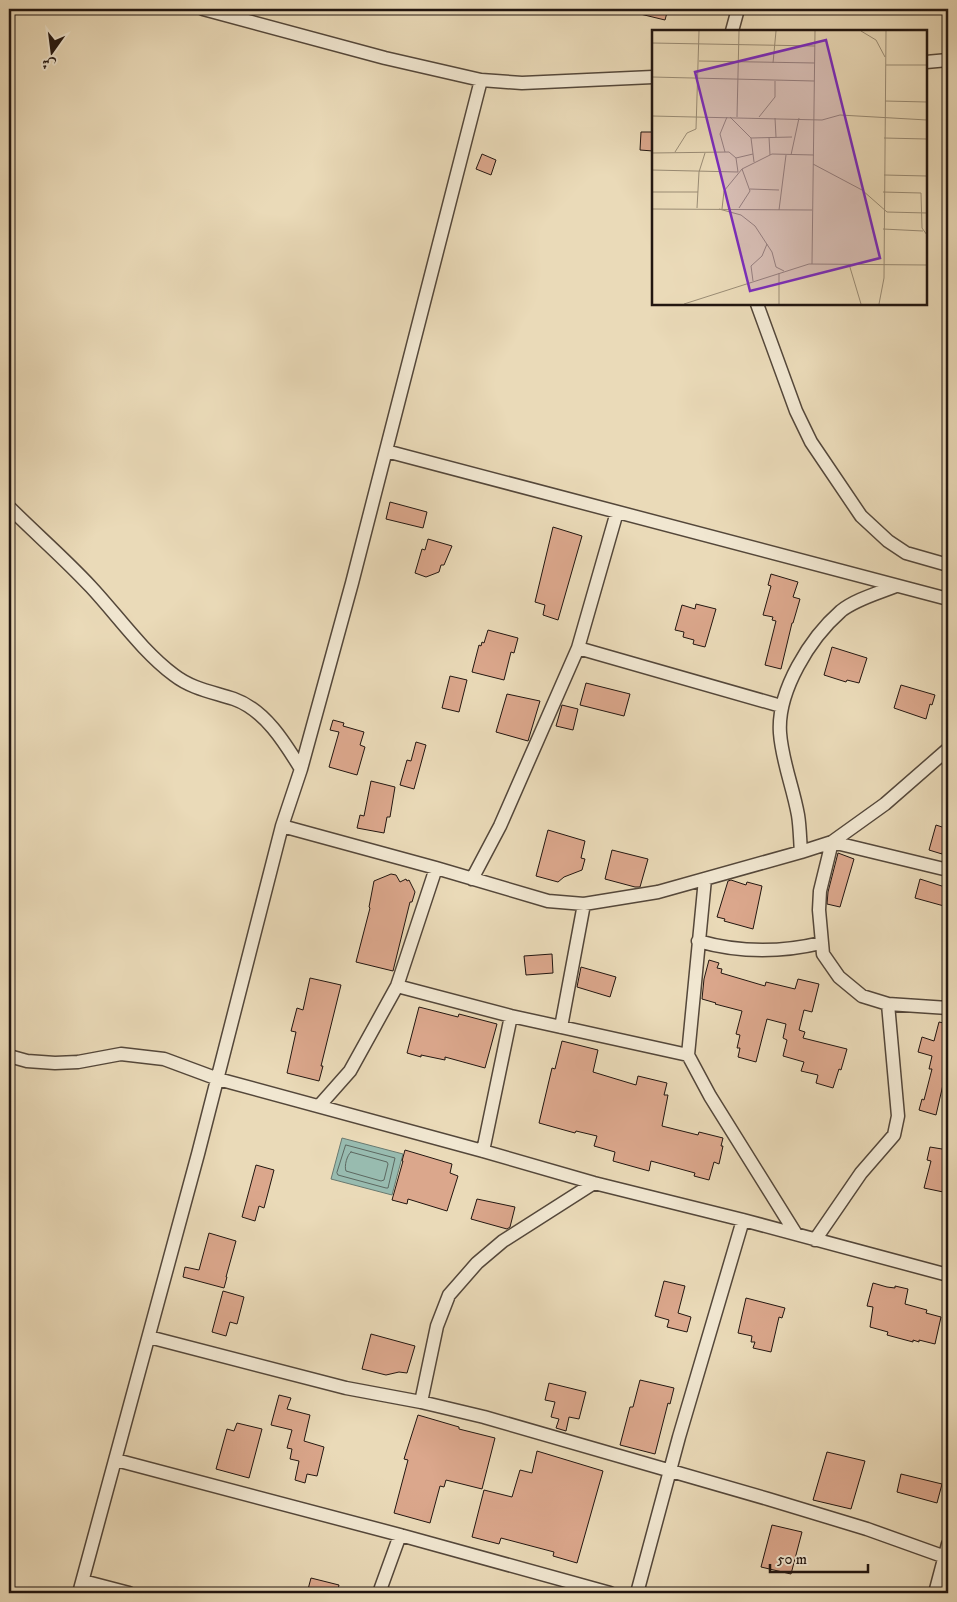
<svg xmlns="http://www.w3.org/2000/svg" width="957" height="1602" font-family="'IM FELL DW Pica',Amiri,serif">
<style>
.water{fill:#98bbaf;stroke:#69796f}
.lines{fill:none;stroke-linecap:round;stroke-linejoin:round}
.shore{stroke:#5d6860;stroke-width:1}
.building{fill:#dba78c;stroke:#221610}
.minor-casing{stroke:#54473a;stroke-width:15}
.minor{stroke:#f1e7d1;stroke-width:12}
.inset-road{fill:none;stroke:#9a8c75;stroke-width:1}
.view{fill:#7b2cbf;fill-opacity:0.15;stroke:#7b2cbf;stroke-width:2.5}
.inset-edge{fill:none;stroke:#221610;stroke-width:2.5}
</style>
<rect width="100%" height="100%" fill="#eadab8"/>
<filter id="stains"><feTurbulence type="fractalNoise" baseFrequency=".004" numOctaves="4"/><feColorMatrix values="0 0 0 0 .2 0 0 0 0 .09 0 0 0 0 .02 0 0 0 .5 -.17"/></filter>
<radialGradient id="worn" r=".72"><stop offset=".6" stop-color="#630" stop-opacity="0"/><stop offset="1" stop-color="#630" stop-opacity=".3"/></radialGradient>
<path class="water" d="M 342,1138 L 403,1154 L 392,1195 L 331,1179 Z"/>
<g class="lines">
<path class="shore" d="M 346,1145 L 395,1158 L 388,1188 L 386,1188 L 338,1175 L 337,1173 Z
M 351,1152 L 387,1162 L 388,1164 L 384,1180 L 381,1181 L 346,1171 C 344,1166 347,1155 351,1152 Z"/>
</g>
<path class="building" d="M 637,9 L 668,9 L 665,20 L 636,13 Z
M 641,132 L 653,132 L 653,151 L 640,150 Z
M 482,154 L 496,160 L 491,175 L 476,169 Z
M 390,502 L 427,512 L 423,528 L 386,519 Z
M 553,527 L 582,536 L 558,620 L 543,615 L 545,605 L 535,602 Z
M 428,539 L 452,546 L 444,565 L 441,565 L 439,572 L 426,577 L 415,573 L 422,549 L 425,550 Z
M 771,574 L 798,582 L 793,597 L 800,599 L 793,623 L 792,623 L 781,669 L 765,665 L 776,621 L 772,620 L 773,617 L 763,615 L 771,586 L 768,585 Z
M 696,604 L 716,609 L 705,647 L 693,644 L 694,640 L 683,637 L 684,632 L 675,630 L 682,605 L 695,609 Z
M 488,630 L 518,638 L 514,653 L 511,652 L 504,680 L 472,672 L 479,645 L 481,646 L 482,642 L 484,643 Z
M 832,647 L 867,658 L 859,683 L 847,680 L 846,682 L 824,675 Z
M 450,676 L 467,680 L 459,712 L 442,708 Z
M 586,683 L 630,694 L 624,716 L 580,705 Z
M 901,685 L 935,695 L 932,705 L 930,704 L 926,719 L 894,708 Z
M 507,694 L 540,701 L 528,741 L 496,732 Z
M 562,705 L 578,709 L 573,730 L 556,726 Z
M 333,720 L 344,723 L 343,726 L 364,732 L 360,745 L 365,747 L 357,775 L 329,767 L 339,732 L 330,730 Z
M 416,742 L 426,745 L 414,789 L 400,785 L 407,760 L 411,761 Z
M 371,781 L 395,787 L 390,817 L 387,817 L 384,833 L 357,828 L 360,815 L 364,816 Z
M 936,825 L 948,829 L 948,852 L 943,850 L 942,854 L 929,850 Z
M 548,830 L 585,841 L 581,858 L 585,859 L 582,870 L 564,877 L 558,882 L 536,876 Z
M 612,850 L 648,859 L 640,887 L 635,887 L 605,879 Z
M 838,853 L 854,859 L 840,907 L 827,904 L 828,892 Z
M 391,874 L 396,875 L 400,882 L 406,879 L 407,881 L 409,880 L 415,892 L 412,902 L 410,902 L 393,971 L 356,962 L 370,908 L 369,907 L 374,881 Z
M 920,879 L 948,888 L 948,905 L 944,904 L 944,906 L 915,898 Z
M 731,880 L 746,885 L 747,882 L 762,886 L 753,929 L 724,921 L 725,919 L 717,917 L 728,881 Z
M 552,954 L 553,973 L 526,975 L 524,956 Z
M 709,960 L 719,963 L 717,968 L 722,969 L 721,973 L 765,986 L 766,982 L 795,989 L 798,979 L 819,984 L 812,1012 L 804,1010 L 799,1030 L 805,1032 L 803,1038 L 847,1049 L 841,1070 L 839,1069 L 833,1088 L 816,1083 L 818,1075 L 801,1071 L 804,1062 L 783,1056 L 787,1040 L 783,1038 L 786,1024 L 767,1019 L 756,1062 L 738,1057 L 740,1048 L 737,1048 L 740,1035 L 736,1034 L 742,1011 L 715,1004 L 716,1003 L 702,999 L 704,979 Z
M 581,967 L 616,977 L 610,997 L 577,987 Z
M 310,978 L 341,985 L 321,1066 L 323,1066 L 319,1081 L 287,1073 L 296,1032 L 291,1031 L 297,1008 L 303,1010 Z
M 419,1007 L 458,1017 L 459,1014 L 497,1024 L 485,1068 L 445,1057 L 445,1060 L 421,1055 L 421,1057 L 407,1053 Z
M 939,1022 L 948,1024 L 948,1063 L 936,1115 L 919,1110 L 922,1099 L 924,1100 L 932,1069 L 929,1069 L 932,1056 L 918,1052 L 922,1037 L 934,1041 Z
M 562,1041 L 598,1050 L 593,1072 L 636,1085 L 638,1076 L 667,1083 L 664,1095 L 668,1095 L 662,1126 L 698,1135 L 699,1132 L 723,1138 L 721,1146 L 723,1146 L 719,1164 L 714,1162 L 709,1180 L 694,1176 L 695,1173 L 651,1161 L 649,1171 L 613,1161 L 615,1152 L 594,1146 L 597,1136 L 576,1131 L 575,1133 L 539,1123 L 552,1068 L 555,1069 Z
M 930,1147 L 948,1150 L 948,1193 L 924,1188 L 931,1161 L 927,1160 Z
M 405,1150 L 452,1164 L 450,1173 L 458,1176 L 447,1211 L 408,1199 L 407,1204 L 392,1200 L 403,1161 L 402,1161 Z
M 256,1165 L 274,1170 L 264,1208 L 259,1206 L 255,1221 L 242,1217 Z
M 477,1199 L 515,1207 L 510,1227 L 507,1229 L 471,1219 Z
M 209,1233 L 236,1241 L 226,1277 L 227,1277 L 224,1288 L 183,1277 L 185,1267 L 199,1270 Z
M 664,1281 L 685,1286 L 678,1313 L 691,1317 L 687,1332 L 667,1327 L 669,1320 L 655,1316 Z
M 873,1283 L 887,1287 L 895,1288 L 895,1286 L 908,1289 L 905,1304 L 927,1310 L 926,1313 L 941,1317 L 935,1344 L 919,1340 L 919,1342 L 913,1340 L 913,1342 L 887,1335 L 888,1332 L 870,1327 L 873,1307 L 867,1306 Z
M 223,1291 L 244,1297 L 237,1324 L 230,1322 L 226,1336 L 212,1332 Z
M 746,1298 L 785,1308 L 782,1318 L 779,1317 L 771,1352 L 753,1348 L 755,1342 L 751,1342 L 752,1336 L 738,1333 Z
M 371,1334 L 415,1346 L 407,1373 L 399,1372 L 386,1375 L 362,1369 Z
M 640,1380 L 674,1388 L 670,1404 L 668,1403 L 655,1454 L 620,1445 L 630,1407 L 633,1407 Z
M 549,1383 L 586,1392 L 579,1419 L 569,1417 L 566,1431 L 556,1428 L 559,1419 L 551,1417 L 555,1402 L 545,1400 Z
M 279,1395 L 291,1398 L 287,1409 L 310,1415 L 304,1441 L 324,1447 L 317,1476 L 307,1474 L 305,1483 L 295,1480 L 299,1461 L 290,1459 L 292,1449 L 287,1448 L 292,1430 L 271,1425 Z
M 418,1415 L 459,1427 L 459,1429 L 495,1438 L 482,1489 L 446,1480 L 444,1487 L 440,1486 L 430,1523 L 394,1513 L 408,1460 L 404,1459 Z
M 237,1423 L 262,1429 L 249,1478 L 216,1469 L 227,1429 L 234,1431 Z
M 537,1451 L 603,1471 L 577,1563 L 553,1556 L 554,1552 L 501,1538 L 499,1544 L 472,1537 L 484,1490 L 512,1497 L 520,1470 L 532,1473 Z
M 827,1452 L 865,1461 L 851,1509 L 813,1500 Z
M 901,1474 L 942,1484 L 937,1503 L 897,1492 Z
M 772,1525 L 802,1532 L 791,1574 L 761,1567 Z
M 311,1578 L 339,1585 L 337,1593 L 307,1593 Z"/>
<g class="lines">
<g class="minor-casing">
<path id="minor" d="M 203,9 L 385,58 L 481,80 L 522,83 L 653,77
M 732,31 L 738,9
M 926,62 L 948,60
M 757,304 L 796,411 L 811,442 L 861,516 L 888,541 L 906,553 L 948,565
M 386,451 L 948,599
M 9,507 C 36,534 65,559 91,587 C 118,616 142,651 174,675 C 192,689 213,692 234,699 C 265,710 285,743 301,769
M 578,648 L 781,706
M 282,826 L 436,868 L 548,901 L 584,904 L 658,892 L 801,852 L 832,842 L 885,804 L 948,749
M 801,852 C 800,840 800,827 798,815 C 793,787 782,761 780,733 C 777,691 810,638 841,611 C 856,599 879,593 896,586
M 948,870 L 832,842 L 820,891 L 819,910 L 823,954 L 839,977 L 862,996 L 888,1004 L 948,1008
M 472,879 L 500,826 L 578,648 L 617,512
M 705,879 L 688,1055 L 710,1096 L 796,1234
M 698,941 C 740,953 779,953 821,943
M 397,986 L 511,1016 L 688,1055
M 561,1027 L 584,904
M 9,1056 L 27,1061 L 55,1063 L 78,1062 L 121,1054 L 164,1059 L 218,1079 L 483,1151 L 594,1183 L 743,1220 L 948,1275
M 319,1106 L 350,1071 L 397,986 L 436,868
M 483,1151 L 511,1016
M 815,1240 L 861,1173 L 894,1135 L 898,1116 L 888,1004
M 149,1337 L 346,1388 L 421,1402 L 484,1417 L 768,1499 L 867,1529 L 948,1558
M 421,1402 L 437,1326 L 449,1295 L 477,1263 L 503,1241 L 594,1183
M 116,1460 L 400,1535 L 610,1593
M 83,1581 L 129,1593
M 79,1593 L 198,1154 L 282,826 L 301,769 L 352,583 L 481,80
M 379,1593 L 400,1535
M 637,1593 L 679,1437 L 743,1220
M 935,1593 L 948,1544"/>
</g>
<use href="#minor" class="minor"/>
</g>
<g transform="translate(652 30)">
<rect width="275" height="275" fill="#eadab8"/>
<path class="inset-road" d="M 209,1 L 224,10 L 233,27M 0,13 L 163,16M 47,31 L 163,33M 121,33 L 124,1M 234,35 L 275,35M 0,47 L 162,51M 233,71 L 275,72M 0,86 L 170,90 L 188,85 L 275,90M 78,87 L 99,108 L 102,132M 85,87 L 87,1M 107,87 L 123,67 L 123,51M 123,88 L 124,107M 117,107 L 118,125M 99,108 L 140,107M 232,108 L 275,109M 23,122 L 35,103 L 44,99 L 47,1M 73,122 L 68,104 L 75,87M 0,123 L 77,122 L 84,128 L 86,142 L 0,140M 139,125 L 147,88M 84,128 L 101,124M 161,134 L 210,160 L 235,182 L 275,183M 232,145 L 275,146M 98,159 L 127,160M 0,162 L 46,162M 231,162 L 269,163 L 270,198 L 275,205M 45,178 L 47,142 L 53,123M 87,178 L 98,161 L 90,139M 0,179 L 160,180M 67,179 L 89,185 L 103,196 L 120,222 L 124,237 L 132,241M 70,179 L 72,161 L 90,139 L 120,124 L 162,125M 127,180 L 134,125M 231,199 L 271,201M 160,234 L 163,1M 197,234 L 209,274M 101,251 L 99,236 L 110,226 L 115,214M 32,274 L 157,234 L 275,235M 127,274 L 127,243M 227,274 L 232,248 L 234,1"/>
<path class="view" d="M 174,10 L 228,228 L 98,261 L 43,42 Z"/>
<rect width="275" height="275" class="inset-edge"/>
</g>
<rect width="957" height="1602" fill="none" stroke="#eadab8" stroke-width="30"/>
<rect x="10" y="10" width="937" height="1582" fill="none" stroke="#221610" stroke-width="2.5"/>
<rect x="15" y="15" width="927" height="1572" fill="none" stroke="#221610"/>
<g transform="translate(52 52) rotate(194)" stroke="#f1e7d1" stroke-width="4" paint-order="stroke">
<path d="M0-4L9 19L0 12L-9 19Z" fill="#221610"/>
<text y="-8" font-size="14" font-weight="bold" text-anchor="middle" fill="#221610">ش</text>
</g>
<path d="M770 1564v8h98v-8" fill="none" stroke="#221610" stroke-width="2.5"/>
<text x="777" y="1564" font-size="15" fill="#221610" stroke="#f1e7d1" stroke-width="4" paint-order="stroke">50 m</text>
<rect width="100%" height="100%" filter="url(#stains)"/>
<rect width="100%" height="100%" fill="url(#worn)"/>
</svg>
